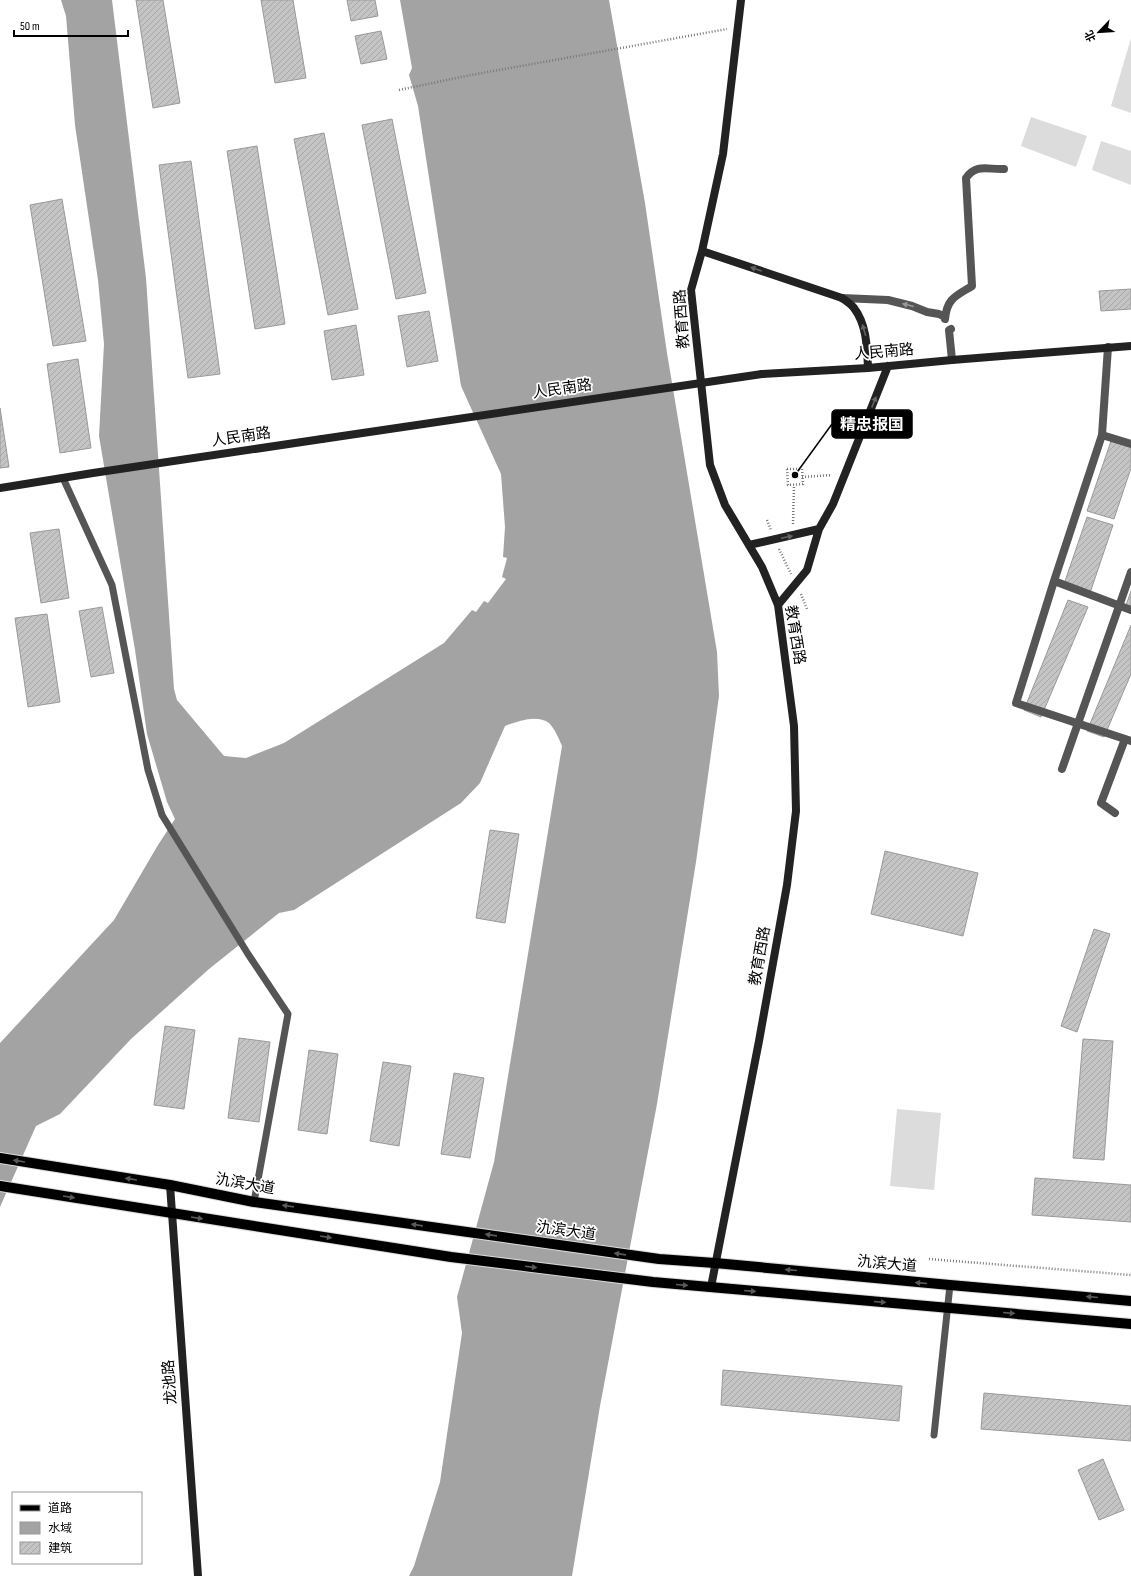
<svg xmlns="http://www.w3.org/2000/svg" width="1131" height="1576" font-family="'Sofia Sans Condensed','Noto Sans SC',sans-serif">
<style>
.pitch{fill:#dcdcdc}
.water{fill:#a3a3a3}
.building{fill:url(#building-hatch);stroke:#999}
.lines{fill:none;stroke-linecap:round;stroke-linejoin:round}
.primary-casing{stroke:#dbdbdb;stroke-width:12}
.path{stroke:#777;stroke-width:2.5;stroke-dasharray:1 2;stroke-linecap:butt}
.lane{stroke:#555;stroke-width:7}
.street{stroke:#555;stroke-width:8}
.secondary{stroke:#222;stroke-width:8}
.primary{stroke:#000;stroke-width:10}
.secondary-bridge{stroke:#222;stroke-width:8}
.oneway{fill:#646464}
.oneway2{fill:#999}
.oneway3{fill:#595959}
.labels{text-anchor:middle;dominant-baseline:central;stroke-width:3.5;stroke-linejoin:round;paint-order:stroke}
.street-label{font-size:15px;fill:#000;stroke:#fff}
.leader{fill:none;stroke:#000;stroke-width:1.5}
.callout-dot{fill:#000;stroke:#fff;stroke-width:1.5}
.callout{fill:#000;stroke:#000;stroke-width:1.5}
.callout-label{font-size:16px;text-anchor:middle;font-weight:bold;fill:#fff}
</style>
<defs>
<pattern id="building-hatch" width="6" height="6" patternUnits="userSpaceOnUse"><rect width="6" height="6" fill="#c4c4c4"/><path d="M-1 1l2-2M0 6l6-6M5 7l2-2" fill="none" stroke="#a7a7a7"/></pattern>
</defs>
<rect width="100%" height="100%" fill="#fff"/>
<path class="pitch" d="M 1131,38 L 1131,113 L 1111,106 Z
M 1031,117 L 1087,136 L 1076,167 L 1021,146 Z
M 1101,141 L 1131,151 L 1131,185 L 1092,170 Z
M 897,1109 L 941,1113 L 934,1190 L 890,1186 Z"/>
<path class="water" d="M 61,0 L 112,0 L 146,278 L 174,689 L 177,700 L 224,756 L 246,758 L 284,743 L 444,643 L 472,610 L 476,612 L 484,601 L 488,603 L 506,579 L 502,577 L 507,558 L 503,557 L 505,527 L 501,474 L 461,386 L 418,106 L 409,75 L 412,68 L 400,0 L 609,0 L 645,203 L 667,353 L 717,652 L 719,696 L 696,862 L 657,1104 L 600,1406 L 572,1576 L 409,1576 L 414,1566 L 440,1482 L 462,1333 L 457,1297 L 494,1162 L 562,746 C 559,739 555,729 549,723 C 537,714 518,721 505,726 L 480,783 L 461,803 L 294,910 L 279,913 L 209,969 L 131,1039 L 60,1114 L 36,1126 L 0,1207 L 0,1043 L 114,920 L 158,845 L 175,819 L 167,802 L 147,734 L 135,650 L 99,436 L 104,344 L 98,280 L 75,125 L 66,16 Z"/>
<path class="building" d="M 136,0 L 163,0 L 180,103 L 153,108 Z
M 261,0 L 293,0 L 306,78 L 275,83 Z
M 347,0 L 375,0 L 378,16 L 351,21 Z
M 381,31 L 387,59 L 361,64 L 355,36 Z
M 392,119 L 426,293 L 396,299 L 362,125 Z
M 324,133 L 358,309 L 328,315 L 294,139 Z
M 257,146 L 285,324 L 255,329 L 227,151 Z
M 191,161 L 220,374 L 188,378 L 159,165 Z
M 62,199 L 86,341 L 53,346 L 30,205 Z
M 1131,289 L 1131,309 L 1101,311 L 1099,291 Z
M 429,311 L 438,361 L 407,367 L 398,316 Z
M 356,325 L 364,375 L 332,380 L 324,331 Z
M 78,359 L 91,448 L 60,453 L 47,364 Z
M 0,408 L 9,467 L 0,468 Z
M 1111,441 L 1131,447 L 1131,468 L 1114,519 L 1087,511 Z
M 1087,517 L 1113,525 L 1089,596 L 1063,587 Z
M 59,529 L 69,598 L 41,603 L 30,533 Z
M 1131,591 L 1131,613 L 1124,611 Z
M 1068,600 L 1088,607 L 1041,717 L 1024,710 Z
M 102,607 L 114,673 L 91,677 L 79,611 Z
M 47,614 L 60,702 L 28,707 L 15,618 Z
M 1131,625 L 1131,674 L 1104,737 L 1087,731 Z
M 490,830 L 519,834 L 505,923 L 476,918 Z
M 885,851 L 978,873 L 963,936 L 871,914 Z
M 1094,929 L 1110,934 L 1077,1032 L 1061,1026 Z
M 165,1026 L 195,1030 L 184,1109 L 154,1105 Z
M 239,1038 L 270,1042 L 259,1122 L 228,1118 Z
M 1083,1039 L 1113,1041 L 1104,1160 L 1073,1158 Z
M 309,1050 L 338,1054 L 327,1134 L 298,1130 Z
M 383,1062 L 411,1066 L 399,1146 L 370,1141 Z
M 454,1073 L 484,1078 L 470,1158 L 441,1154 Z
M 1035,1178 L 1131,1185 L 1131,1222 L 1032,1215 Z
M 723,1370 L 902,1386 L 899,1421 L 721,1405 Z
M 984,1393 L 1131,1406 L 1131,1441 L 981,1429 Z
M 1103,1459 L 1124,1510 L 1099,1520 L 1078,1470 Z"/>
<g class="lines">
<g class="primary-casing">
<path id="primary" d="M 0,1158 L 170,1185 L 254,1202 L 659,1259 L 715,1263 L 950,1285 L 1131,1301
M 0,1186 L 451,1257 L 653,1282 L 1131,1324"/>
</g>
<path class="path" d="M 399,90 L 471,75 L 727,29
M 787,469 L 802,469 L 803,484 L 788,485 Z
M 802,477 L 832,475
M 767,520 L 771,530
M 793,524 L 794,485
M 779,549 L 791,574
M 801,594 L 807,609
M 929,1259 L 1131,1275"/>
<path class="lane" d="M 63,478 L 112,585 L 148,770 L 162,815 L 248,954 L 288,1014 L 254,1202
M 934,1435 L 950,1285"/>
<path class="street" d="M 842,298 L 888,300 L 912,306 L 927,312 L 939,314 L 945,317
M 945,319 C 947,298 956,296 972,286 L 966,178 C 977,163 988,170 1004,169
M 951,329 L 949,330 L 952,360
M 1108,347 L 1102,435 L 1054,581 L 1131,610
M 1102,435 L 1131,444
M 1054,581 L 1016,703 L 1131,741
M 1062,769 L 1131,572
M 1115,813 L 1101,803 L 1125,739"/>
<path class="secondary" d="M 702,251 L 842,298 C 846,301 851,304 854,308 C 867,325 867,348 868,368
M 762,374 L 868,368 L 952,360 L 1131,346
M 0,488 L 93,473 L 322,439
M 749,545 L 819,529 L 833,504 L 888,366
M 778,605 L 807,570 L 819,529
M 170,1185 L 198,1576
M 711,1287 L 759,1041 L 787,885 L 796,811 L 794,726 L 778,605 L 762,567 L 725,505 L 710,465 L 691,290 L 702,251 L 723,154 L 741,0"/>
<use href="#primary" class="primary"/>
<path class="secondary-bridge" d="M 322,439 L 762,374"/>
</g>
<defs><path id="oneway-solid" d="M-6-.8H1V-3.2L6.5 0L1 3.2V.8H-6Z"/></defs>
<g class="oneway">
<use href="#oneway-solid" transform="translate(756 269) rotate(-161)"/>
<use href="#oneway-solid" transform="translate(864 330) rotate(-106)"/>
<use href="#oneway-solid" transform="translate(874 402) rotate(-68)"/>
<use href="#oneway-solid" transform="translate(787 537) rotate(-12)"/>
</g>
<use class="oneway2" href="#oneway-solid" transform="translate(908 305) rotate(-166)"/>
<g class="oneway3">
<use href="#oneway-solid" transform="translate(19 1161) rotate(-171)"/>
<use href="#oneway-solid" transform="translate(131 1179) rotate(-171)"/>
<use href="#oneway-solid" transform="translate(69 1197) rotate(9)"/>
<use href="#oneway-solid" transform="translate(288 1206) rotate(-172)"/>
<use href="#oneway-solid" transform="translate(197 1218) rotate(9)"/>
<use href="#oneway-solid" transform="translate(417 1225) rotate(-172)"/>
<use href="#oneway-solid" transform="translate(491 1235) rotate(-172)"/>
<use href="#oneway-solid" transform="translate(326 1237) rotate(9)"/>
<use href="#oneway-solid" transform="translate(620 1254) rotate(-172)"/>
<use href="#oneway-solid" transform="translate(531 1267) rotate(7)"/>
<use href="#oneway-solid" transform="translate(791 1270) rotate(-175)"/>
<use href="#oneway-solid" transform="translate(921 1283) rotate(-175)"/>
<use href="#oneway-solid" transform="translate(682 1285) rotate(5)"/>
<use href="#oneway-solid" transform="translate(750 1291) rotate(5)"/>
<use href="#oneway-solid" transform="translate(1092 1297) rotate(-175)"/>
<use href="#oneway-solid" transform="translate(880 1302) rotate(5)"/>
<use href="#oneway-solid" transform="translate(1009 1313) rotate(5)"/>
</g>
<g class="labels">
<g class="street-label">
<text transform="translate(682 319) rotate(-94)">教育西路</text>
<text transform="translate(884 352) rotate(-5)">人民南路</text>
<text transform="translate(562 389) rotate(-8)">人民南路</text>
<text transform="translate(241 437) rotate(-8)">人民南路</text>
<text transform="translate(795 635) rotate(81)">教育西路</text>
<text transform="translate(760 956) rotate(-80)">教育西路</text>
<text transform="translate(245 1184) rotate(10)">氿滨大道</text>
<text transform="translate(566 1231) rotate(8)">氿滨大道</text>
<text transform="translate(887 1264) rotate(5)">氿滨大道</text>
<text transform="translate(170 1382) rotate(-94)">龙池路</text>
</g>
</g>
<path class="leader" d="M795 475L832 424"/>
<circle class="callout-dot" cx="795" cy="475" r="4"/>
<rect class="callout" x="832" y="410" width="80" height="28" rx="4"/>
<g class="callout-label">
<text x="872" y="430">精忠报国</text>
</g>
<rect x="12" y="1492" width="130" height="72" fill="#ffffff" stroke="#999999"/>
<rect x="20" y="1505" width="20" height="6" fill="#000000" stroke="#999999"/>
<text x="48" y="1512" font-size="12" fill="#000000">道路</text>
<rect x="20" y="1522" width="20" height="12" fill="#a3a3a3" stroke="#999999"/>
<text x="48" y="1532" font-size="12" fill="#000000">水域</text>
<rect x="20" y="1542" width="20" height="12" fill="url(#building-hatch)" stroke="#999999"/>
<text x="48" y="1552" font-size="12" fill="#000000">建筑</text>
<g transform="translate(1099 32) rotate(245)" stroke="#ffffff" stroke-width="3" paint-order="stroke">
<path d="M0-3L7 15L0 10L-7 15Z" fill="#000000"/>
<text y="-6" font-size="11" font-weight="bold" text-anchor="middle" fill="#000000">北</text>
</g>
<path d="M14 30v6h114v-6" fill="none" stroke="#000000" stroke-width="2"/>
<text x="20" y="30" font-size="12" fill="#000000" stroke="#ffffff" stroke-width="3" paint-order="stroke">50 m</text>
</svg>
